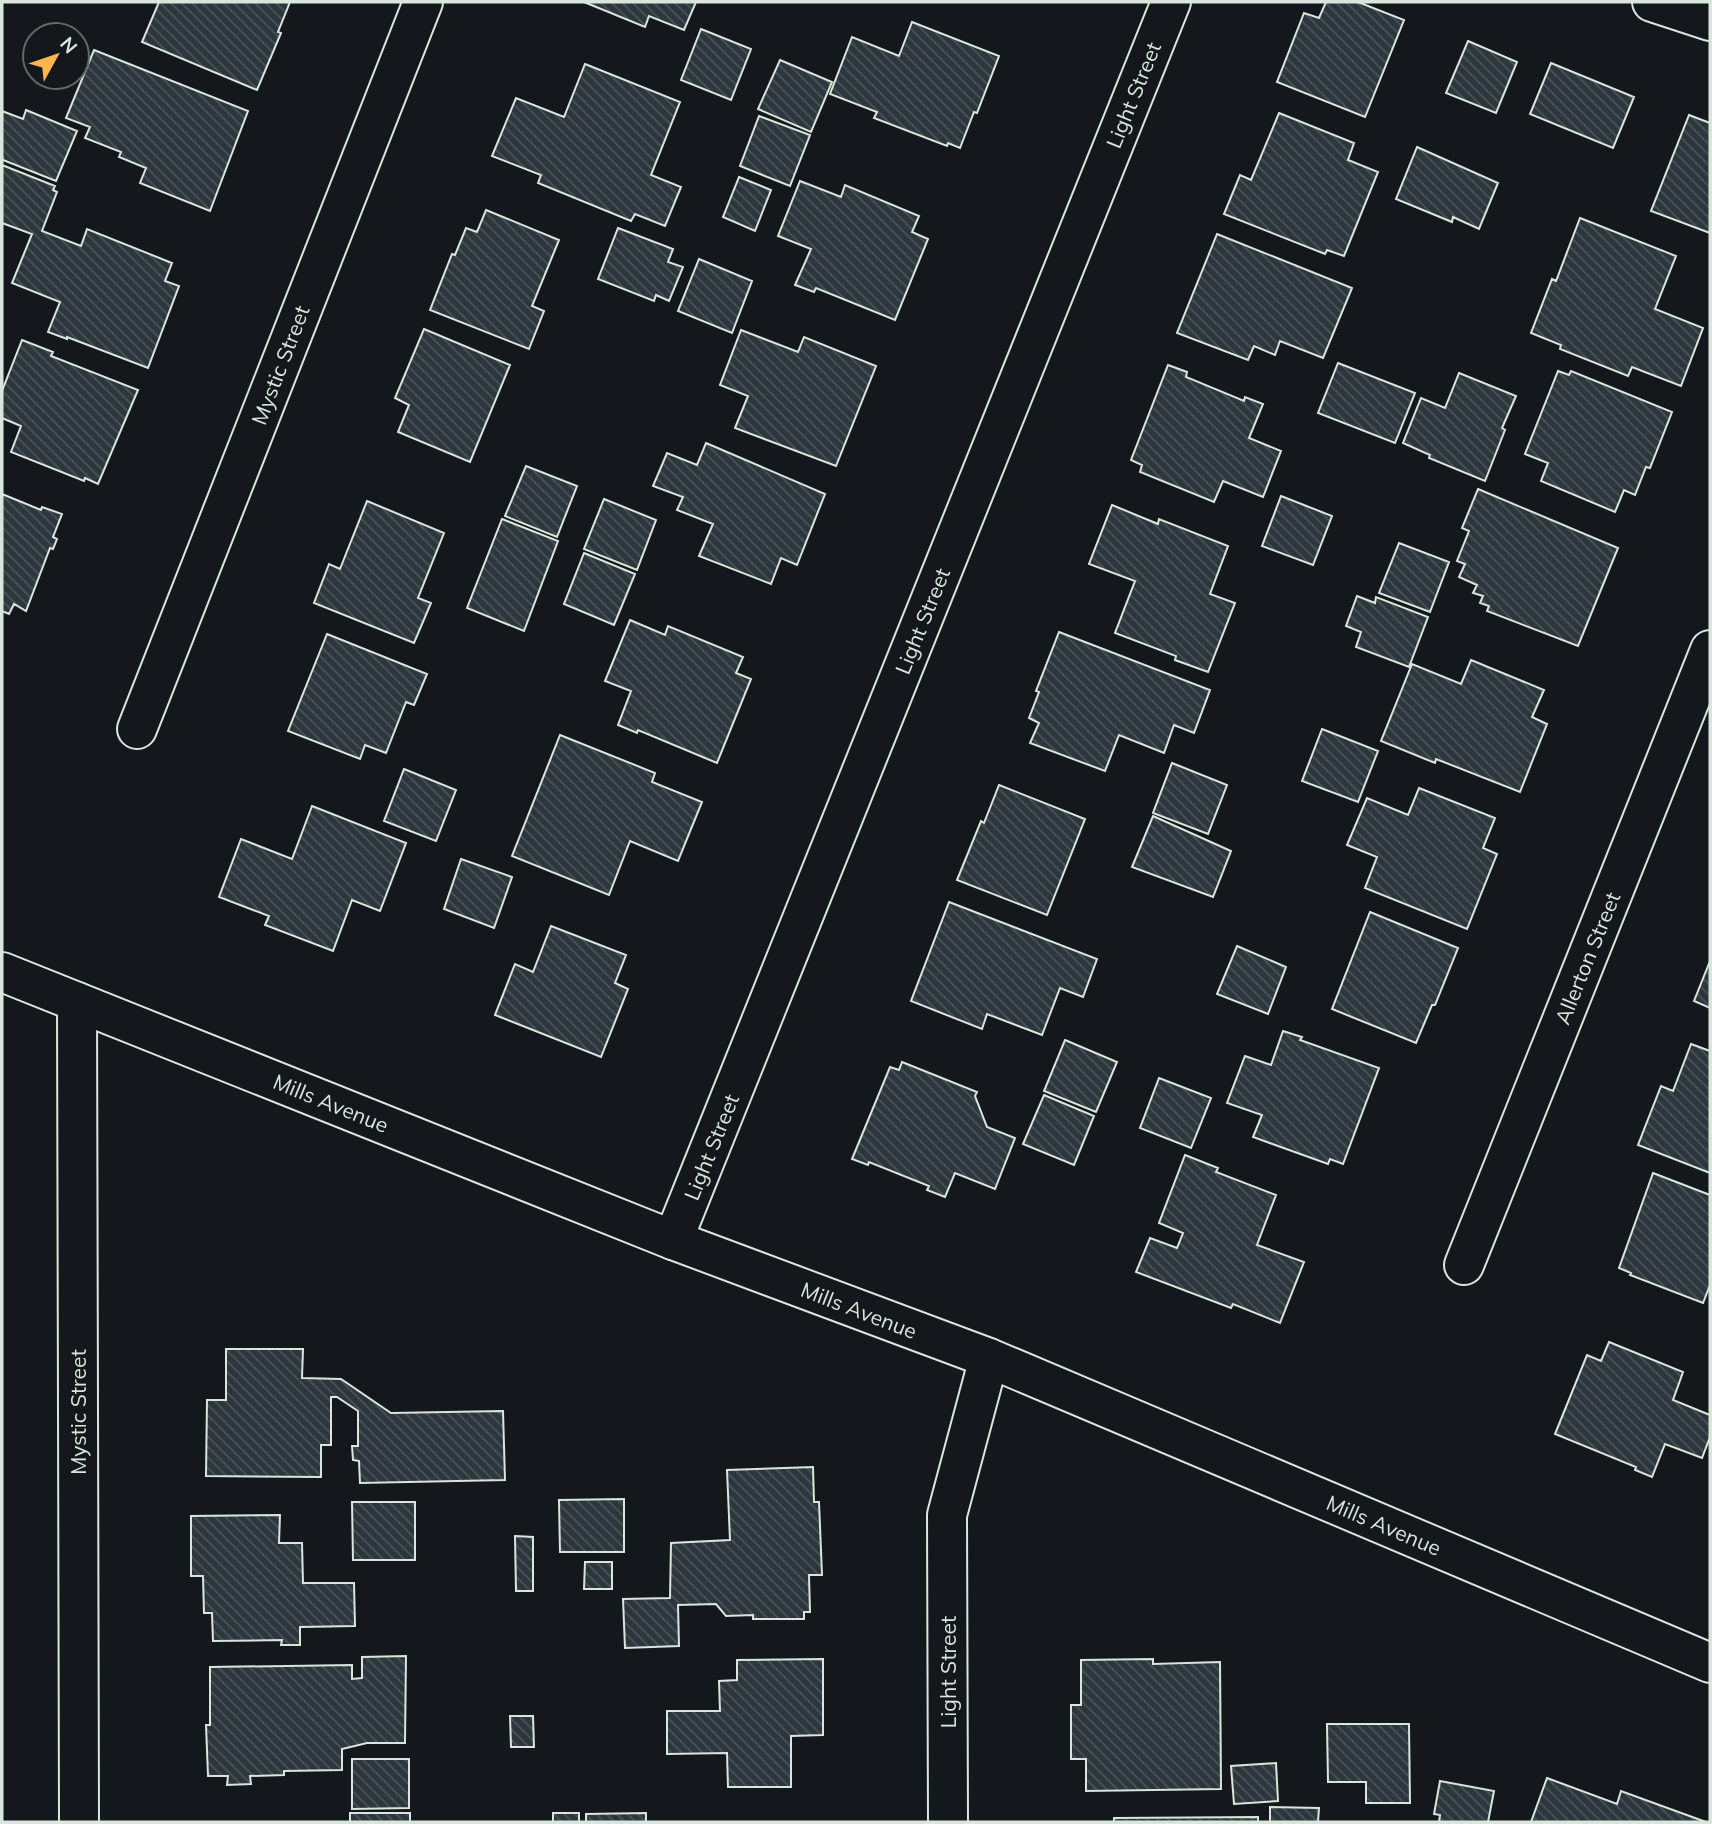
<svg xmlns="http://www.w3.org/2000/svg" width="1712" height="1824" font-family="Mulish,sans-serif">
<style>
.building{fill:url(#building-back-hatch);stroke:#d8e6dc;stroke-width:2}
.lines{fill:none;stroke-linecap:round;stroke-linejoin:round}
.minor-casing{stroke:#d8e6dc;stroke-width:42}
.secondary-casing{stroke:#d8e6dc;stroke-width:42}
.minor{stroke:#14181c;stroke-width:38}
.secondary{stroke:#14181c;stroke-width:38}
.labels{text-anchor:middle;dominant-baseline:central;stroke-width:5;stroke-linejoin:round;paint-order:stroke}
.street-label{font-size:21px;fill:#d8e6dc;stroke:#14181c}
</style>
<defs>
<pattern id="building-back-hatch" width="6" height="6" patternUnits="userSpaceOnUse" patternTransform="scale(1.75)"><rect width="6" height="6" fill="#2c363c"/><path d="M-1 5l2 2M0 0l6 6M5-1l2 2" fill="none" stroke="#4a5358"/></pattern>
</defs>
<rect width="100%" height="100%" fill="#14181c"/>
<path class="building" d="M 159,2 L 290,2 L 278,32 L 281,33 L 257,90 L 142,42 Z
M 584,2 L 696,2 L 684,30 L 649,16 L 645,27 Z
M 1326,2 L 1358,2 L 1404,20 L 1365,117 L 1277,82 L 1304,13 L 1319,18 Z
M 912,22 L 999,56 L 977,113 L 974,112 L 960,148 L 948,143 L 947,146 L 874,118 L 877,112 L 830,94 L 852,37 L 899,56 Z
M 701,29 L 751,49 L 731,100 L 681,80 Z
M 1468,41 L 1517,62 L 1496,113 L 1446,93 Z
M 94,50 L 248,111 L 210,211 L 140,183 L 146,168 L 119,157 L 121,152 L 85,138 L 90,127 L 66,118 Z
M 780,60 L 832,82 L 811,132 L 758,109 Z
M 1551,63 L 1634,97 L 1613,148 L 1530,114 Z
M 585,64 L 680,102 L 651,175 L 681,187 L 665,226 L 635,214 L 631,221 L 538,183 L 541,175 L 492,156 L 516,98 L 564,117 Z
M 26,110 L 77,131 L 56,181 L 3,160 L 2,156 L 2,111 L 23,119 Z
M 1279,113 L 1354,143 L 1348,160 L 1378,172 L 1344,256 L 1327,250 L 1325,254 L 1224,214 L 1240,175 L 1251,180 Z
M 1689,115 L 1710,123 L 1710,233 L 1651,211 Z
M 759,116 L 810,135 L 790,186 L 740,166 Z
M 1417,147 L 1498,183 L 1479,229 L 1453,217 L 1452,222 L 1396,199 Z
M 2,165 L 55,186 L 53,190 L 57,192 L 42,231 L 81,246 L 87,229 L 172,263 L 165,281 L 179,286 L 148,368 L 67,337 L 67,339 L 48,332 L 60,302 L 12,283 L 32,234 L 2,223 Z
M 739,177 L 771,190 L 755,231 L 723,217 Z
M 800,181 L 841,197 L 845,185 L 919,216 L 912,232 L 928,239 L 895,320 L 816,288 L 814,292 L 795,285 L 811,249 L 778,236 Z
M 486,210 L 559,240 L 532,306 L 544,311 L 529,349 L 430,310 L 452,254 L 455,255 L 466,228 L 477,232 Z
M 1580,218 L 1676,256 L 1655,309 L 1703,328 L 1681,386 L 1632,367 L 1628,376 L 1560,349 L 1561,345 L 1531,333 L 1552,279 L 1556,281 Z
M 618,228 L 673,249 L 668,262 L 683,267 L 669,301 L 656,295 L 654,301 L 598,279 Z
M 1217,234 L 1352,288 L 1323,358 L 1280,341 L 1275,355 L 1254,346 L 1248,360 L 1177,333 Z
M 699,259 L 752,281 L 732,333 L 678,311 Z
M 424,329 L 510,365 L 470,462 L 398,432 L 409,405 L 395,398 Z
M 741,330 L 798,352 L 804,337 L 876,366 L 836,466 L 735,428 L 748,396 L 720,385 Z
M 22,340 L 53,352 L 51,356 L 138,390 L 98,484 L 85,478 L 84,481 L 11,452 L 21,426 L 2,418 L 2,391 Z
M 1338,363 L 1415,393 L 1395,443 L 1318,413 Z
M 1168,365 L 1187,372 L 1186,377 L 1244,401 L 1245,397 L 1263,404 L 1249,438 L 1281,451 L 1263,497 L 1223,481 L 1214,502 L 1140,472 L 1142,465 L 1131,460 Z
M 1558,371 L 1569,375 L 1571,371 L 1672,412 L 1650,468 L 1646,467 L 1635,495 L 1624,490 L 1615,512 L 1541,481 L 1548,463 L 1525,454 Z
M 1459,373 L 1516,396 L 1502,428 L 1505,430 L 1485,481 L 1429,458 L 1430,455 L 1403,443 L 1421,398 L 1445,408 Z
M 706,443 L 825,494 L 797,565 L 781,558 L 771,584 L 699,556 L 713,524 L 677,510 L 683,497 L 653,486 L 667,453 L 697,465 Z
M 526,466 L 577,486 L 557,537 L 505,516 Z
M 1478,489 L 1618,548 L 1578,646 L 1487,611 L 1489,606 L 1480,603 L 1483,596 L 1473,593 L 1477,585 L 1459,577 L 1465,564 L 1457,561 L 1469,531 L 1462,528 Z
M 2,494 L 41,510 L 42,507 L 62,514 L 53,537 L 57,539 L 53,549 L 50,548 L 26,611 L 14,604 L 9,614 L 2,611 Z
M 1281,496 L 1332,516 L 1313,565 L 1262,546 Z
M 604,499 L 656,520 L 637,570 L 584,549 Z
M 367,501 L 444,533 L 418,598 L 431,603 L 414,643 L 314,603 L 329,564 L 340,569 Z
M 1112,505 L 1158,524 L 1159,519 L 1228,546 L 1210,594 L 1235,603 L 1208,672 L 1175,660 L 1176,656 L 1115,633 L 1135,581 L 1089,564 Z
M 502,519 L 558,541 L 524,631 L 467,608 Z
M 1399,543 L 1449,562 L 1430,612 L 1379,593 Z
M 584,553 L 635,574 L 614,625 L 564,604 Z
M 1357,596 L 1375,603 L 1376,597 L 1428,617 L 1409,667 L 1356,647 L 1361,632 L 1346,626 Z
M 630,620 L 665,635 L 668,626 L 743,657 L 736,673 L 751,679 L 717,763 L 638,730 L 637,733 L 618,725 L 631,691 L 605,681 Z
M 1059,632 L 1210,690 L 1194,733 L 1174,725 L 1164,753 L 1119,735 L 1105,771 L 1030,743 L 1039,723 L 1029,718 L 1039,692 L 1036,691 Z
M 327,634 L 427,674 L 414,705 L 406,702 L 386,753 L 365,745 L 360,759 L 288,731 Z
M 1471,660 L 1544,690 L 1532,717 L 1547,724 L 1520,792 L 1436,759 L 1435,763 L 1381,741 L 1412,664 L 1461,684 Z
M 1322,729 L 1378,751 L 1358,802 L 1302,781 Z
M 560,735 L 655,773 L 652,782 L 702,802 L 678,861 L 630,841 L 609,895 L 512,856 Z
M 1172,763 L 1227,785 L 1208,834 L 1153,813 Z
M 404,769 L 456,790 L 436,841 L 384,821 Z
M 999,785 L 1085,819 L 1047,915 L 957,880 L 981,821 L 984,823 Z
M 1419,788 L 1495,818 L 1483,848 L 1497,854 L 1467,929 L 1365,888 L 1377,857 L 1347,845 L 1367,798 L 1408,815 Z
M 312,806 L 406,843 L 380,911 L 352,900 L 333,951 L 265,925 L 269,916 L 219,897 L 241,839 L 292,859 Z
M 1153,816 L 1231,851 L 1213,897 L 1132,867 Z
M 461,859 L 512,877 L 494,928 L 444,909 Z
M 949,902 L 1097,959 L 1083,997 L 1060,988 L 1042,1035 L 987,1014 L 982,1029 L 911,1001 Z
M 1370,912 L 1458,948 L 1435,1005 L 1432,1005 L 1416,1043 L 1332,1009 Z
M 551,926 L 626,955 L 615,983 L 628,989 L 601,1057 L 495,1015 L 515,964 L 533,972 Z
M 1237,946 L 1286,967 L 1268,1014 L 1217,994 Z
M 1710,961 L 1710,1008 L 1694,1001 Z
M 1283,1031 L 1302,1037 L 1300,1040 L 1379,1068 L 1343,1164 L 1330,1159 L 1328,1164 L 1253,1137 L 1262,1115 L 1227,1103 L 1245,1056 L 1271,1065 Z
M 1065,1040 L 1117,1062 L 1096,1112 L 1044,1091 Z
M 1691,1044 L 1710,1051 L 1710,1173 L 1638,1145 L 1661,1086 L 1673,1091 Z
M 902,1062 L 977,1092 L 975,1096 L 987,1127 L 1015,1138 L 995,1189 L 955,1173 L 945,1197 L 927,1190 L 929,1186 L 869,1162 L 868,1165 L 852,1159 L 890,1067 L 899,1070 Z
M 1159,1078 L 1211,1098 L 1191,1148 L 1140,1128 Z
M 1044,1095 L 1094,1116 L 1074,1165 L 1023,1144 Z
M 1185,1155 L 1218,1168 L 1216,1172 L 1276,1195 L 1257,1245 L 1304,1262 L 1280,1323 L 1233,1304 L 1231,1308 L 1136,1272 L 1150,1238 L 1177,1248 L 1183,1233 L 1159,1223 Z
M 1653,1173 L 1710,1195 L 1710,1285 L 1703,1303 L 1630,1275 L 1631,1273 L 1619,1268 Z
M 1609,1342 L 1683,1372 L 1673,1400 L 1710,1415 L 1710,1437 L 1702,1458 L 1665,1444 L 1652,1477 L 1635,1470 L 1636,1467 L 1555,1434 L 1587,1355 L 1601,1361 Z
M 226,1349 L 303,1349 L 302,1378 L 341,1379 L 391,1413 L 503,1411 L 505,1480 L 360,1483 L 359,1461 L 353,1460 L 352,1446 L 358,1446 L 358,1411 L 337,1397 L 331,1397 L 331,1445 L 321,1445 L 321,1477 L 206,1476 L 207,1400 L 226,1400 Z
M 813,1467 L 814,1502 L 819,1502 L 822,1575 L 809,1575 L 810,1612 L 804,1612 L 804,1619 L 753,1619 L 753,1615 L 726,1616 L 716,1604 L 678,1605 L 679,1646 L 625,1648 L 623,1599 L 670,1598 L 671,1543 L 730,1540 L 727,1470 Z
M 624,1499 L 624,1552 L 560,1552 L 559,1500 Z
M 352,1502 L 415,1502 L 415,1560 L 353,1560 Z
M 280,1515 L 279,1543 L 302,1543 L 303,1583 L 354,1583 L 355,1626 L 300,1627 L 300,1645 L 281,1645 L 282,1640 L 213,1641 L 212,1613 L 204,1613 L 203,1576 L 191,1576 L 191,1516 Z
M 515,1536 L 533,1537 L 533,1591 L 516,1591 Z
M 585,1562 L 612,1562 L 612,1589 L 584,1589 Z
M 406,1656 L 405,1743 L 367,1743 L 342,1749 L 342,1770 L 284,1771 L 284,1775 L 250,1776 L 251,1784 L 227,1785 L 228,1776 L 208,1776 L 206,1725 L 210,1725 L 210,1667 L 352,1665 L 352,1679 L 362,1678 L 362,1657 Z
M 823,1659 L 823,1735 L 791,1736 L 791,1787 L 728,1787 L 727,1753 L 667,1754 L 667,1711 L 720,1711 L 719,1681 L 737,1680 L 737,1660 Z
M 1153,1659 L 1153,1664 L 1220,1662 L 1221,1789 L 1086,1791 L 1086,1759 L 1071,1759 L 1071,1705 L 1081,1705 L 1081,1660 Z
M 510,1716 L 533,1716 L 534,1747 L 511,1747 Z
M 1327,1724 L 1409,1724 L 1410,1803 L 1366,1803 L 1366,1782 L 1328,1782 Z
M 352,1759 L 409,1759 L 409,1808 L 352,1809 Z
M 1276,1763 L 1278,1801 L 1234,1804 L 1231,1766 Z
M 1547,1778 L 1617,1804 L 1621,1791 L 1706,1822 L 1531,1822 Z
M 1440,1781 L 1494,1791 L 1488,1822 L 1439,1822 L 1440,1815 L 1434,1814 Z
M 1270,1807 L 1319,1808 L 1318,1822 L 1270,1822 Z
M 350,1813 L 410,1813 L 410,1822 L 350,1822 Z
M 553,1813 L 579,1813 L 579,1822 L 553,1822 Z
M 646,1813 L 646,1822 L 586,1822 L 586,1814 Z
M 1258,1817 L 1258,1822 L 1114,1822 L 1114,1818 Z"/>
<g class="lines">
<g class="minor-casing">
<path id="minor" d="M 1652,2 L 1710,21
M 137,729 L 423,2
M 77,1002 L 79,1822
M 673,1240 L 1171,2
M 1464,1265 L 1710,650
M 948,1822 L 947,1515 L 989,1358"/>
</g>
<g class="secondary-casing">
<path id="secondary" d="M 2,972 L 673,1240 L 989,1358 L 1710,1663"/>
</g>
<use href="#minor" class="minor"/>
<use href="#secondary" class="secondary"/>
</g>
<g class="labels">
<g class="street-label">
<text transform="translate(1133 95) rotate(-68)">Light Street</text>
<text transform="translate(280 365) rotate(-69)">Mystic Street</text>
<text transform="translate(922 621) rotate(-68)">Light Street</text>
<text transform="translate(1587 958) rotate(-68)">Allerton Street</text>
<text transform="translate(331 1103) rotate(22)">Mills Avenue</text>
<text transform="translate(711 1147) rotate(-68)">Light Street</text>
<text transform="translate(859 1310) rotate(21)">Mills Avenue</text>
<text transform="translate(78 1412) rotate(-90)">Mystic Street</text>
<text transform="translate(1384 1525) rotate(23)">Mills Avenue</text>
<text transform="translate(948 1672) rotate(-90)">Light Street</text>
</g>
</g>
<rect width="1712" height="1824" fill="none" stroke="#d8e6dc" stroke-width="7"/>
<g transform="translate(56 56) rotate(50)"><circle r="33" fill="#14181c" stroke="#626a69" stroke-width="2"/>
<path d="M0-5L12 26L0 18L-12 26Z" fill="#ffb74d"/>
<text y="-10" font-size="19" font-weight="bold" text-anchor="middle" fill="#d8e6dc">N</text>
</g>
</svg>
